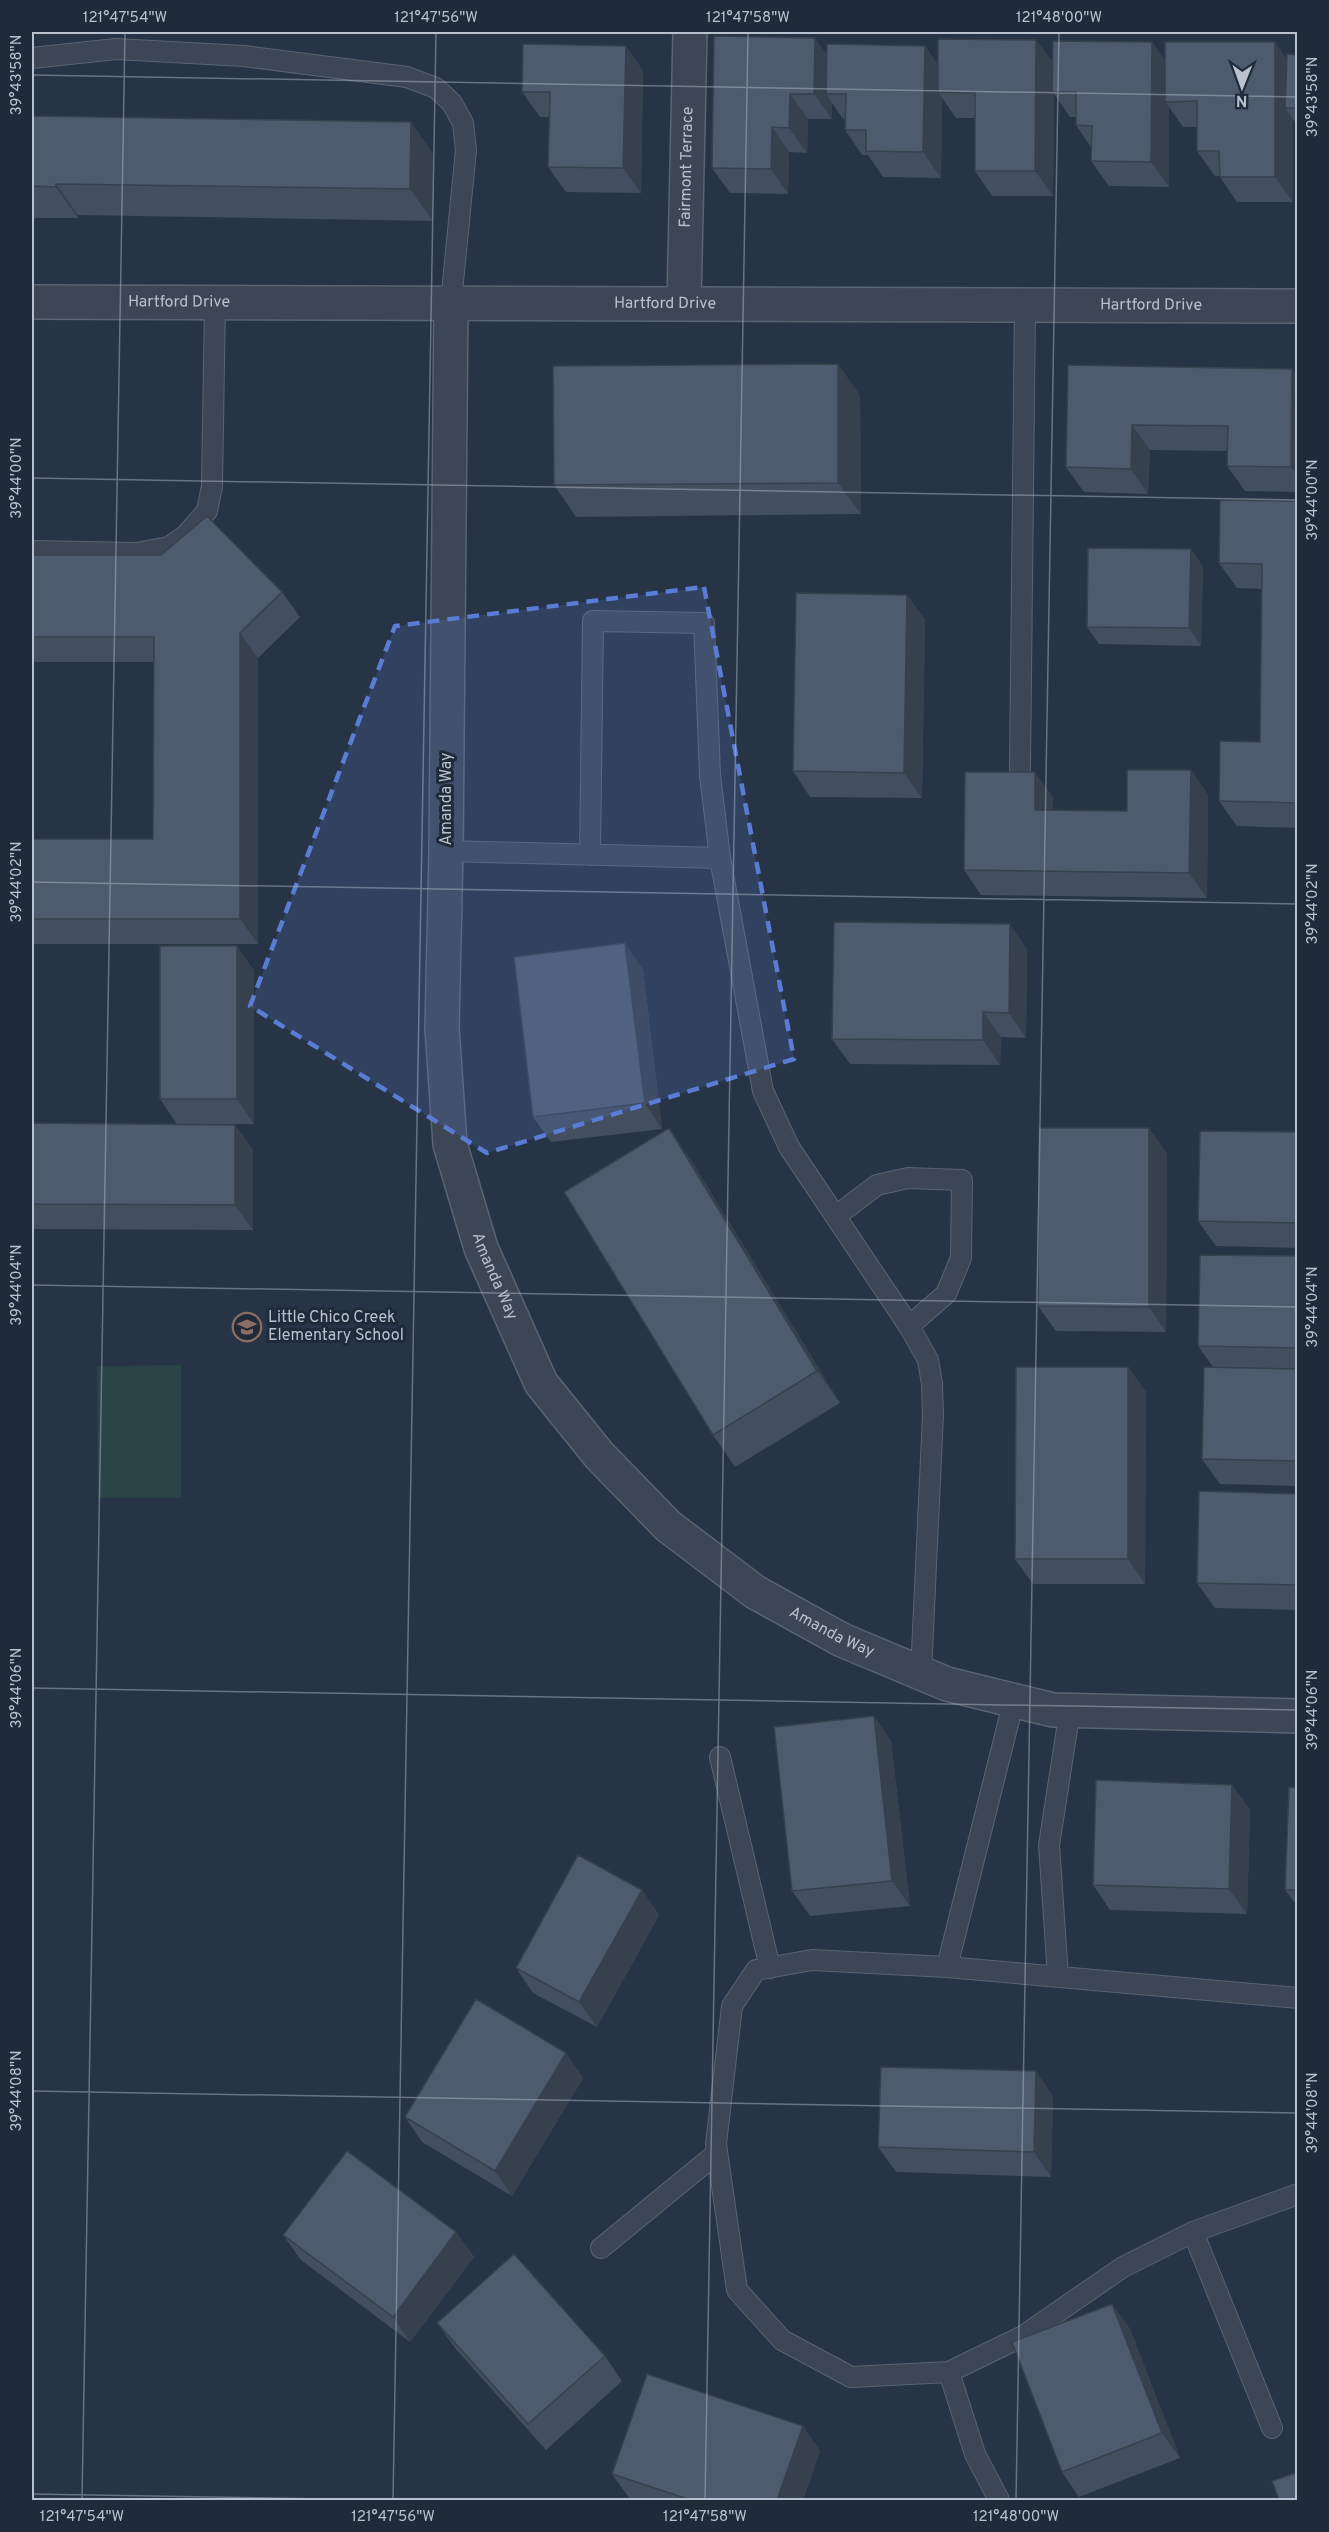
<svg xmlns="http://www.w3.org/2000/svg" width="1329" height="2532" font-family="Overpass,sans-serif">
<style>
.green{fill:#294346}
.lines{fill:none;stroke-linecap:round;stroke-linejoin:round}
.lane-casing{stroke:#5a6472;stroke-width:22}
.street-casing{stroke:#5a6472;stroke-width:36}
.lane{stroke:#3c4654;stroke-width:20}
.street{stroke:#3c4654;stroke-width:33}
.wall{fill:#434e5f}
.shaded-wall{fill:#37404d}
.building{fill:#4e5b6e;stroke:#37404d;stroke-width:1.5}
.marked{fill:#5b7cd4;fill-opacity:0.2;stroke:#5b7cd4;stroke-width:4.5;stroke-dasharray:12 8;stroke-linejoin:round}
.ticks{fill:none;stroke:#b9c1ce;stroke-width:1.5;stroke-opacity:0.45}
.labels{text-anchor:middle;dominant-baseline:central;stroke-width:6;stroke-linejoin:round;paint-order:stroke}
.street-label{font-size:16px;fill:#b9c1ce;stroke:#202b3a}
.poi-label{font-size:16px;fill:#b9c1ce;stroke:#202b3a;text-anchor:start}
.neatline{fill:none;stroke:#b9c1ce;stroke-width:2}
.ticks-label{font-size:15px;text-anchor:middle;fill:#b9c1ce}
</style>
<rect width="100%" height="100%" fill="#273445"/>
<path class="green" d="M 181,1365 L 181,1498 L 98,1498 L 97,1366 Z"/>
<g class="lines">
<g class="lane-casing">
<path id="lane" d="M 32,58 L 116,49 L 244,56 L 407,77 L 436,88 L 452,103 L 463,123 L 466,150 L 451,302
M 32,551 L 136,553 L 169,547 L 186,535 L 207,511 L 212,486 L 215,302
M 1020,769 L 1025,305
M 446,851 L 720,858
M 590,855 L 593,621 L 704,623 L 710,775 L 720,858 L 763,1091 L 789,1147 L 909,1326 L 928,1360 L 932,1384 L 933,1415 L 921,1673
M 836,1216 L 877,1185 L 908,1178 L 962,1180 L 961,1258 L 946,1294 L 909,1326
M 720,1757 L 770,1968
M 947,1967 L 1014,1700
M 1058,1976 L 1049,1845 L 1070,1710
M 1298,1998 L 947,1967 L 812,1960 L 756,1970 L 732,2006 L 716,2144 L 737,2290 L 782,2340 L 851,2377 L 949,2372 L 1023,2336 L 1123,2267 L 1193,2232 L 1298,2194
M 1193,2232 L 1272,2428
M 601,2248 L 717,2153
M 949,2372 L 975,2454 L 999,2500"/>
</g>
<g class="street-casing">
<g id="street">
<path id="s1" d="M 32,302 L 1298,306"/>
<path id="s2" d="M 451,302 L 446,851 L 442,1028 L 450,1144 L 481,1248 L 541,1383 L 599,1455 L 668,1526 L 755,1592 L 842,1640 L 947,1684 L 1053,1710 L 1298,1716"/>
<path id="s3" d="M 684,303 L 690,32"/>
</g>
</g>
<use href="#lane" class="lane"/>
<use href="#street" class="street"/>
</g>
<path class="wall" d="M 1036,40 L 1053,63 L 1152,42 L 1165,61 L 1275,42 L 1287,60 L 1298,55 L 1298,126 L 1293,119 L 1293,202 L 1237,202 L 1220,177 L 1220,176 L 1215,176 L 1197,151 L 1197,127 L 1183,127 L 1169,107 L 1169,187 L 1109,186 L 1091,161 L 1091,147 L 1076,125 L 1076,117 L 1070,117 L 1054,94 L 1053,196 L 992,196 L 975,171 L 975,118 L 956,118 L 942,98 L 941,178 L 883,177 L 868,155 L 862,155 L 845,130 L 845,119 L 843,119 L 832,103 L 832,119 L 808,119 L 807,153 L 789,152 L 788,194 L 730,193 L 712,168 L 827,54 L 925,46 L 938,65 Z
M 626,46 L 643,71 L 641,193 L 566,192 L 548,167 L 549,117 L 540,117 L 522,92 Z
M 32,116 L 411,122 L 433,154 L 433,221 L 78,215 L 78,218 L 32,218 Z
M 1068,365 L 1298,377 L 1298,492 L 1245,491 L 1227,466 L 1228,451 L 1150,450 L 1148,494 L 1084,492 L 1066,467 Z
M 860,395 L 861,514 L 576,517 L 554,485 Z
M 1298,501 L 1298,828 L 1237,826 L 1219,801 L 1260,742 L 1262,589 L 1237,588 L 1219,563 Z
M 1191,549 L 1203,567 L 1201,646 L 1099,644 L 1087,627 Z
M 32,555 L 282,592 L 300,617 L 258,658 L 258,944 L 32,944 L 32,839 L 153,839 L 153,662 L 32,662 Z
M 907,595 L 925,620 L 922,798 L 810,797 L 793,771 Z
M 1191,770 L 1208,795 L 1207,898 L 981,895 L 964,870 L 1053,797 L 1053,810 L 1127,811 Z
M 237,946 L 254,971 L 254,1124 L 203,1124 L 235,1125 L 253,1150 L 253,1230 L 32,1229 L 32,1123 L 177,1124 L 160,1099 Z
M 1027,949 L 1026,1038 L 1001,1037 L 1000,1065 L 850,1064 L 832,1039 Z
M 643,969 L 662,1129 L 551,1142 L 533,1117 Z
M 1298,1132 L 1298,1248 L 1216,1246 L 1198,1221 Z
M 1167,1153 L 1166,1332 L 1056,1331 L 1038,1306 Z
M 691,1160 L 840,1403 L 735,1467 L 713,1435 Z
M 1298,1256 L 1298,1486 L 1220,1484 L 1202,1459 L 1213,1367 L 1198,1346 Z
M 1128,1367 L 1146,1392 L 1145,1584 L 1033,1584 L 1015,1559 Z
M 1298,1494 L 1298,1610 L 1215,1608 L 1197,1583 Z
M 874,1716 L 891,1741 L 910,1906 L 810,1916 L 792,1891 Z
M 1232,1785 L 1250,1810 L 1247,1914 L 1110,1910 L 1093,1885 Z
M 1298,1788 L 1298,1907 L 1285,1890 Z
M 642,1890 L 659,1915 L 597,2027 L 533,1993 L 516,1968 Z
M 566,2053 L 583,2078 L 512,2196 L 422,2142 L 405,2117 Z
M 1053,2096 L 1051,2177 L 896,2172 L 878,2147 Z
M 456,2232 L 474,2257 L 410,2342 L 301,2260 L 283,2235 Z
M 1112,2304 L 1130,2329 L 1180,2458 L 1079,2497 L 1062,2472 Z
M 437,2323 L 605,2356 L 622,2381 L 546,2450 L 455,2348 Z
M 803,2426 L 820,2451 L 803,2500 L 634,2500 L 630,2499 L 612,2474 Z"/>
<path class="shaded-wall" d="M 815,38 L 833,63 L 826,94 L 832,103 L 832,119 L 814,94 Z
M 1036,40 L 1054,65 L 1052,92 L 1054,94 L 1053,196 L 1035,171 Z
M 1152,42 L 1169,67 L 1165,102 L 1169,107 L 1169,187 L 1151,162 Z
M 1275,42 L 1293,68 L 1285,108 L 1293,119 L 1293,202 L 1275,177 Z
M 626,46 L 643,71 L 641,193 L 623,168 Z
M 925,46 L 942,71 L 938,92 L 942,98 L 941,178 L 923,152 Z
M 790,94 L 808,119 L 807,153 L 789,128 Z
M 411,122 L 433,154 L 433,221 L 410,189 Z
M 772,127 L 789,152 L 788,194 L 771,169 Z
M 56,184 L 78,215 L 78,218 L 56,187 Z
M 838,364 L 860,395 L 861,514 L 838,483 Z
M 1292,369 L 1298,377 L 1298,477 L 1291,467 Z
M 1132,425 L 1150,450 L 1148,494 L 1131,469 Z
M 1191,549 L 1203,567 L 1201,646 L 1189,628 Z
M 907,595 L 925,620 L 922,798 L 904,773 Z
M 240,633 L 258,658 L 258,944 L 240,919 Z
M 1191,770 L 1208,795 L 1207,898 L 1189,873 Z
M 1035,772 L 1053,797 L 1053,835 L 1035,810 Z
M 1010,924 L 1027,949 L 1026,1038 L 1009,1013 Z
M 625,943 L 643,969 L 662,1129 L 645,1103 Z
M 237,946 L 254,971 L 254,1124 L 237,1099 Z
M 983,1012 L 1001,1037 L 1000,1065 L 983,1040 Z
M 235,1125 L 253,1150 L 253,1230 L 235,1205 Z
M 669,1128 L 691,1160 L 840,1403 L 817,1371 Z
M 1149,1128 L 1167,1153 L 1166,1332 L 1149,1307 Z
M 1128,1367 L 1146,1392 L 1145,1584 L 1128,1559 Z
M 874,1716 L 891,1741 L 910,1906 L 892,1881 Z
M 1232,1785 L 1250,1810 L 1247,1914 L 1229,1889 Z
M 642,1890 L 659,1915 L 597,2027 L 579,2002 Z
M 566,2053 L 583,2078 L 512,2196 L 495,2171 Z
M 1036,2071 L 1053,2096 L 1051,2177 L 1034,2152 Z
M 456,2232 L 474,2257 L 410,2342 L 393,2317 Z
M 1112,2304 L 1130,2329 L 1180,2458 L 1162,2433 Z
M 803,2426 L 820,2451 L 803,2500 L 777,2500 Z"/>
<path class="building" d="M 714,36 L 815,38 L 814,94 L 790,94 L 789,128 L 772,127 L 771,169 L 712,168 Z
M 938,39 L 1036,40 L 1035,171 L 975,171 L 975,93 L 938,92 Z
M 1053,41 L 1152,42 L 1151,162 L 1091,161 L 1092,126 L 1076,125 L 1076,92 L 1052,92 Z
M 1165,42 L 1275,42 L 1275,177 L 1220,177 L 1219,151 L 1197,151 L 1197,101 L 1165,102 Z
M 523,44 L 626,46 L 623,168 L 548,167 L 550,92 L 522,92 Z
M 827,44 L 925,46 L 923,152 L 866,151 L 866,130 L 845,130 L 846,94 L 826,94 Z
M 1287,54 L 1298,55 L 1298,108 L 1285,108 Z
M 32,116 L 411,122 L 410,189 L 56,184 L 56,187 L 32,186 Z
M 838,364 L 838,483 L 554,485 L 553,366 Z
M 1068,365 L 1292,369 L 1291,467 L 1227,466 L 1228,426 L 1132,425 L 1131,469 L 1066,467 Z
M 1220,500 L 1298,501 L 1298,803 L 1219,801 L 1220,741 L 1260,742 L 1262,564 L 1219,563 Z
M 207,516 L 282,592 L 240,633 L 240,919 L 32,919 L 32,839 L 153,839 L 154,637 L 32,637 L 32,555 L 161,555 Z
M 1088,548 L 1191,549 L 1189,628 L 1087,627 Z
M 796,593 L 907,595 L 904,773 L 793,771 Z
M 1127,770 L 1191,770 L 1189,873 L 964,870 L 965,772 L 1035,772 L 1035,810 L 1127,811 Z
M 834,922 L 1010,924 L 1009,1013 L 983,1012 L 983,1040 L 832,1039 Z
M 625,943 L 645,1103 L 533,1117 L 514,957 Z
M 160,946 L 237,946 L 237,1099 L 160,1099 Z
M 32,1123 L 235,1125 L 235,1205 L 32,1204 Z
M 669,1128 L 817,1371 L 713,1435 L 564,1192 Z
M 1039,1128 L 1149,1128 L 1149,1307 L 1038,1306 Z
M 1200,1131 L 1298,1132 L 1298,1223 L 1198,1221 Z
M 1200,1255 L 1298,1256 L 1298,1348 L 1198,1346 Z
M 1016,1367 L 1128,1367 L 1128,1559 L 1015,1559 Z
M 1204,1367 L 1298,1369 L 1298,1461 L 1202,1459 Z
M 1199,1491 L 1298,1494 L 1298,1585 L 1197,1583 Z
M 874,1716 L 892,1881 L 792,1891 L 774,1727 Z
M 1096,1780 L 1232,1785 L 1229,1889 L 1093,1885 Z
M 1289,1787 L 1298,1788 L 1298,1890 L 1285,1890 Z
M 578,1855 L 642,1890 L 579,2002 L 516,1968 Z
M 476,1999 L 566,2053 L 495,2171 L 405,2117 Z
M 881,2067 L 1036,2071 L 1034,2152 L 878,2147 Z
M 347,2151 L 456,2232 L 393,2317 L 283,2235 Z
M 514,2254 L 605,2356 L 528,2424 L 437,2323 Z
M 1112,2304 L 1162,2433 L 1062,2472 L 1012,2342 Z
M 647,2374 L 803,2426 L 777,2500 L 691,2500 L 612,2474 Z
M 1298,2472 L 1298,2500 L 1279,2500 L 1272,2481 Z"/>
<path class="marked" d="M 704,587 L 794,1059 L 487,1153 L 250,1006 L 395,626 Z"/>
<path class="ticks" d="M 32,75 L 1298,97M 32,478 L 1298,500M 32,882 L 1298,904M 32,1285 L 1298,1307M 32,1688 L 1298,1710M 32,2091 L 1298,2113M 32,2494 L 382,2500M 82,2500 L 125,32M 393,2500 L 436,32M 705,2500 L 748,32M 1016,2500 L 1059,32"/>
<defs>
<g id="school-ring" transform="scale(1.5)"><circle r="9.5" fill="#202b3a" stroke="#8d6e63" stroke-width="1.5"/><path d="M0-5L7-2L0 1L-7-2ZM-4 1L0 2.5L4 1V4Q0 6-4 4Z" fill="#8d6e63"/></g>
</defs>
<g fill-rule="evenodd">
<use href="#school-ring" x="247" y="1327"/>
</g>
<g class="labels">
<g class="street-label">
<text stroke="none"><textPath href="#s3" startOffset="136">Fairmont Terrace</textPath></text>
<text stroke="none"><textPath href="#s1" startOffset="147">Hartford Drive</textPath></text>
<text stroke="none"><textPath href="#s1" startOffset="633">Hartford Drive</textPath></text>
<text stroke="none"><textPath href="#s1" startOffset="1119">Hartford Drive</textPath></text>
<text transform="translate(447 799) rotate(-90)">Amanda Way</text>
<text stroke="none"><textPath href="#s2" startOffset="982">Amanda Way</textPath></text>
<text stroke="none"><textPath href="#s2" startOffset="1486">Amanda Way</textPath></text>
</g>
<g class="poi-label">
<text x="268" y="1318">Little Chico Creek<tspan x="268" dy="18">Elementary School</tspan></text>
</g>
</g>
<rect width="1329" height="2532" fill="none" stroke="#202b3a" stroke-width="66"/>
<g transform="translate(1242 87) rotate(181)" stroke="#202b3a" stroke-width="4.5" paint-order="stroke">
<path d="M0-4.5L10 22L0 15L-10 22Z" fill="#b9c1ce"/>
<text y="-9" font-size="16" font-weight="bold" text-anchor="middle" fill="#b9c1ce">N</text>
</g>
<rect x="33" y="33" width="1263" height="2466" class="neatline"/>
<g class="ticks-label">
<text x="125" y="22">121°47'54"W</text>
<text x="436" y="22">121°47'56"W</text>
<text x="748" y="22">121°47'58"W</text>
<text x="1059" y="22">121°48'00"W</text>
<text transform="translate(16 75) rotate(-90)" y="5">39°43'58"N</text>
<text transform="translate(1312 97) rotate(-90)" y="5">39°43'58"N</text>
<text transform="translate(16 478) rotate(-90)" y="5">39°44'00"N</text>
<text transform="translate(1312 500) rotate(-90)" y="5">39°44'00"N</text>
<text transform="translate(16 882) rotate(-90)" y="5">39°44'02"N</text>
<text transform="translate(1312 904) rotate(-90)" y="5">39°44'02"N</text>
<text transform="translate(16 1285) rotate(-90)" y="5">39°44'04"N</text>
<text transform="translate(1312 1307) rotate(-90)" y="5">39°44'04"N</text>
<text transform="translate(16 1688) rotate(-90)" y="5">39°44'06"N</text>
<text transform="translate(1312 1710) rotate(-90)" y="5">39°44'06"N</text>
<text transform="translate(16 2091) rotate(-90)" y="5">39°44'08"N</text>
<text transform="translate(1312 2113) rotate(-90)" y="5">39°44'08"N</text>
<text x="82" y="2521">121°47'54"W</text>
<text x="393" y="2521">121°47'56"W</text>
<text x="705" y="2521">121°47'58"W</text>
<text x="1016" y="2521">121°48'00"W</text>
</g>
</svg>
